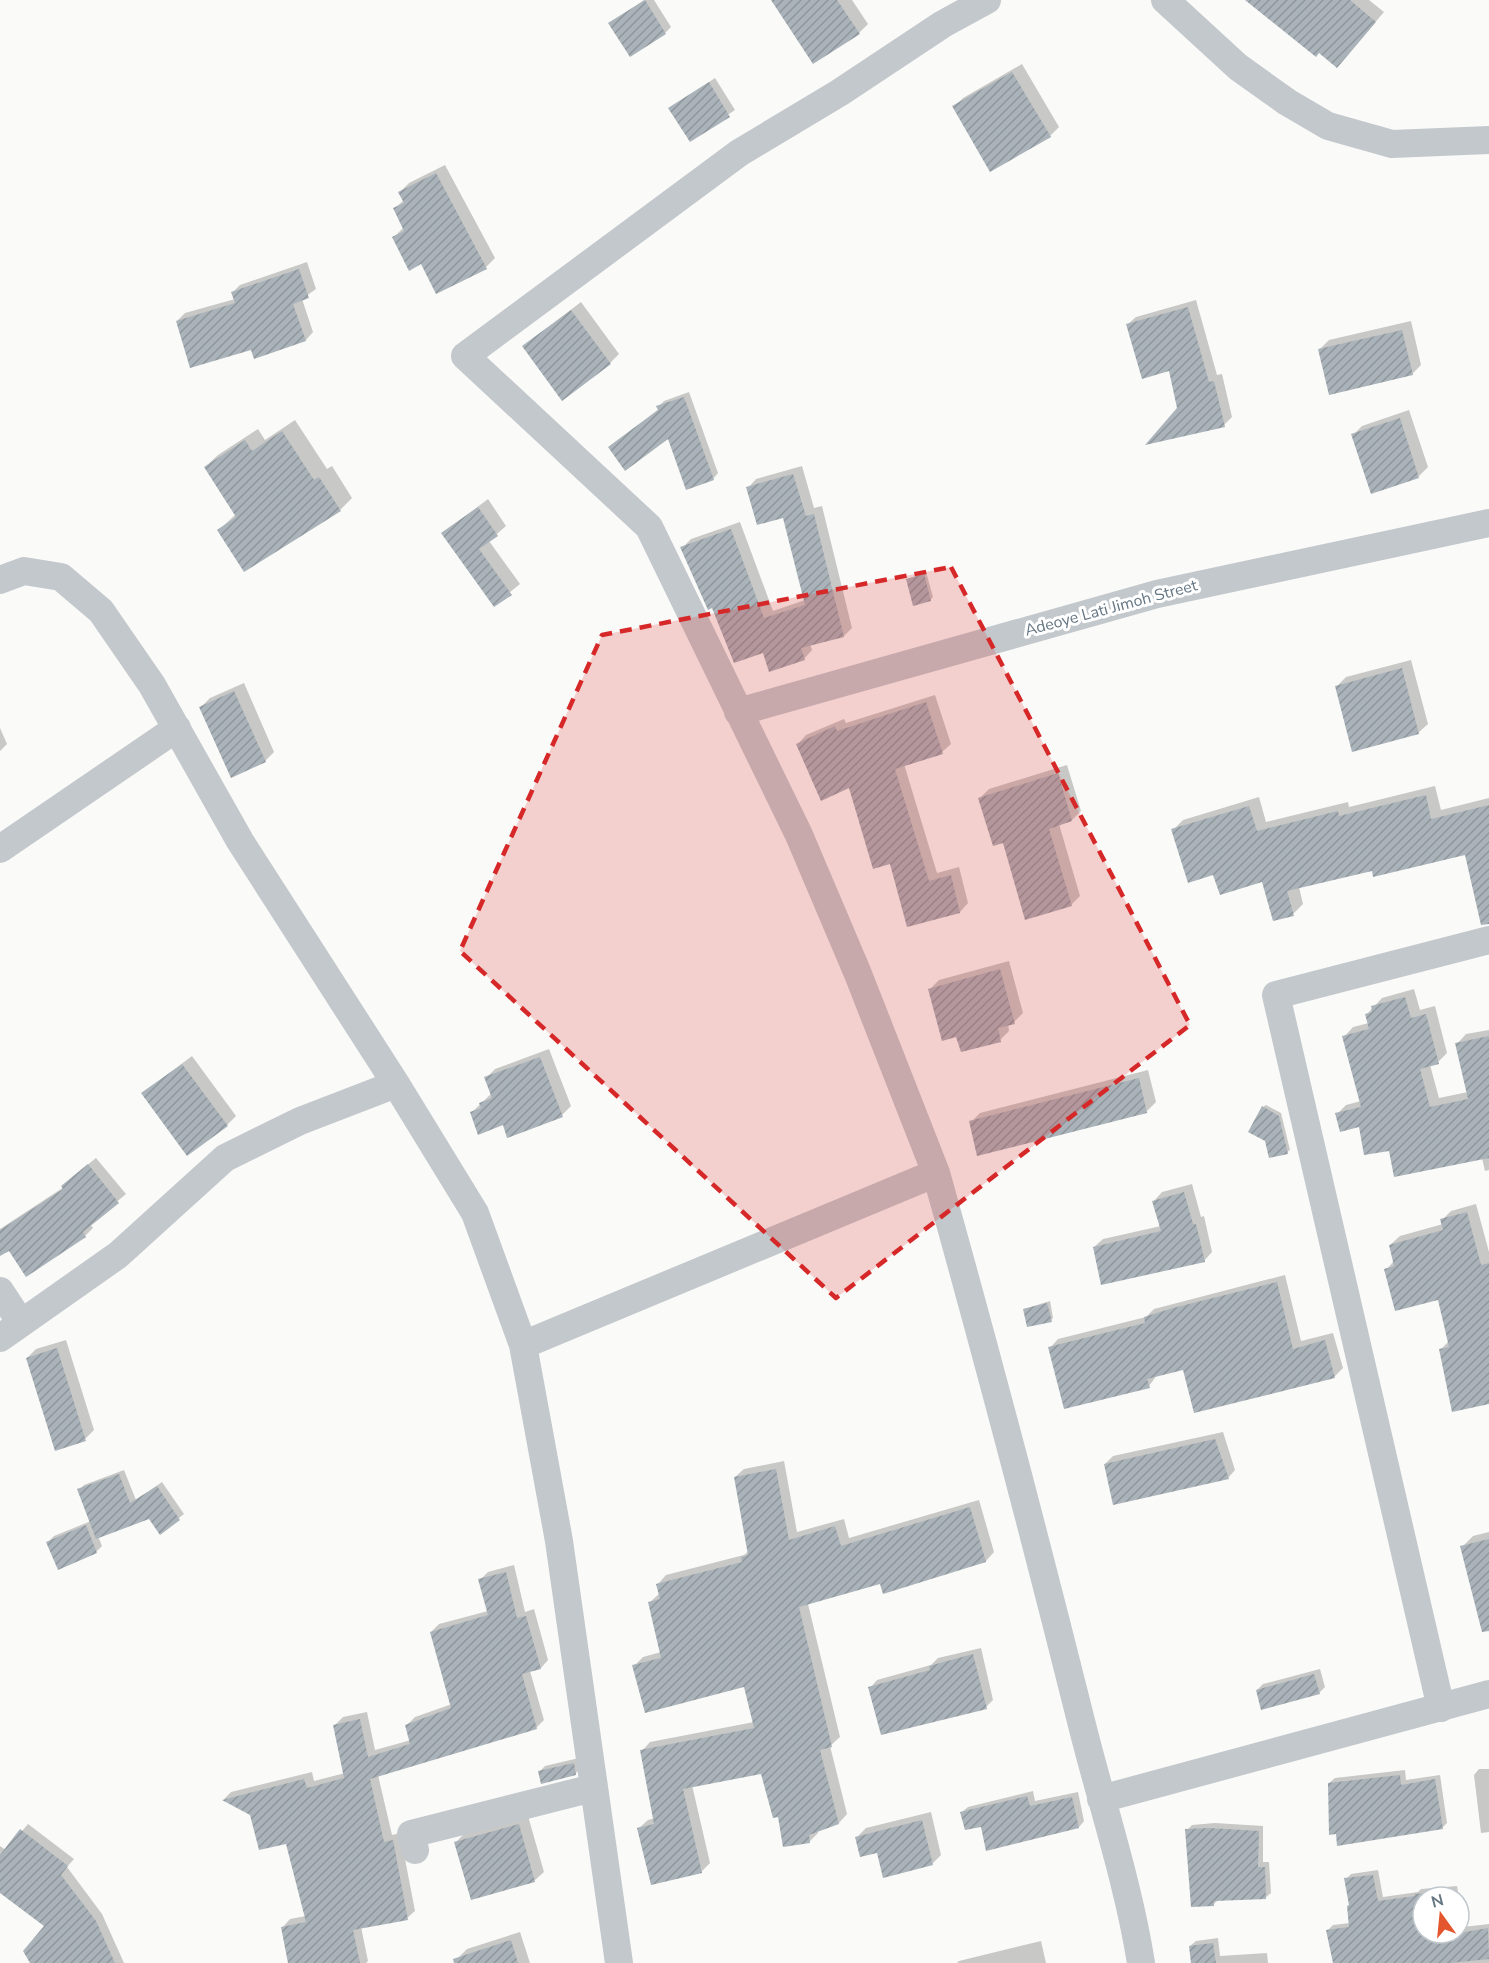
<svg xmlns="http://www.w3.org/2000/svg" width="1489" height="1963" font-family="'Nunito Sans',sans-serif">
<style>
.shadow{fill:#0003}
.building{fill:url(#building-hatch)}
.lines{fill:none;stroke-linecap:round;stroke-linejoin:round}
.minor{stroke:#c3c8cc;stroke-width:28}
.marked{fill:#d62828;fill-opacity:0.2;stroke:#d62828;stroke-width:4.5;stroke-dasharray:12 8;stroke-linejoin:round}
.labels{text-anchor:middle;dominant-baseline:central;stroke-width:6;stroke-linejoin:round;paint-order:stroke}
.street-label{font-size:16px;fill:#657683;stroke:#fff}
</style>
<defs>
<pattern id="building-hatch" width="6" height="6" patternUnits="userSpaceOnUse" patternTransform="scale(1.5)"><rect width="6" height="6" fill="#aab3b9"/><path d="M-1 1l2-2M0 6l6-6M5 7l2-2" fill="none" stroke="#8e969c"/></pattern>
</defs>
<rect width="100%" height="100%" fill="#fafaf8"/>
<path class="shadow" d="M 644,0 L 654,0 L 671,27 L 665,33 L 610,23 Z
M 773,0 L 852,0 L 868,24 L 859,33 Z
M 1257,0 L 1369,0 L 1384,12 L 1346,57 Z
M 1022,64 L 1059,127 L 1050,136 L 954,107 L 963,98 Z
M 715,78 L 735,110 L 690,140 L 670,108 Z
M 445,165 L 495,258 L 486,267 L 422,262 L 394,237 L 403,228 L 395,208 L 404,200 L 400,192 L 409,183 Z
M 307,262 L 316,289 L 302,299 L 313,332 L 306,340 L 177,321 L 185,313 L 235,299 L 233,292 L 240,285 Z
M 1196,300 L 1217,375 L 1222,374 L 1232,417 L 1224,425 L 1179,409 L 1170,370 L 1128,324 L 1136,317 Z
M 581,302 L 619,354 L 610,363 L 524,346 Z
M 1411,321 L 1421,365 L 1412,374 L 1320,349 L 1329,340 Z
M 689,392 L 718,473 L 713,479 L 669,436 L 610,447 L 659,409 L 658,407 L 664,401 Z
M 1409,410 L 1428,467 L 1419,476 L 1372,492 L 1353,435 L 1362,426 Z
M 295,420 L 327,469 L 332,466 L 352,498 L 340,510 L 219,530 L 236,514 L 205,467 L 218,455 L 258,429 L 265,440 Z
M 802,466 L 814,508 L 822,506 L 852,628 L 844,636 L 810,644 L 812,650 L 804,659 L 764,651 L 713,606 L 682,548 L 691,539 L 740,522 L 773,611 L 805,600 L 785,516 L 748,488 L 756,479 Z
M 488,499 L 506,526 L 489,541 L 520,584 L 494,605 L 443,533 Z
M 926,572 L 933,597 L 930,600 L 908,579 Z
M 1411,660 L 1428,724 L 1418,733 L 1337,686 L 1346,677 Z
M 244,683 L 274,752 L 265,761 L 201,707 L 210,698 Z
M 935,695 L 951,744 L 942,752 L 904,764 L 937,873 L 959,867 L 968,903 L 960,912 L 891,862 L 850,786 L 798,744 L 806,735 L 844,719 L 846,723 Z
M 0,728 L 7,744 L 0,751 Z
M 1067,765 L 1081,811 L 1072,820 L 1059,824 L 1080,896 L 1071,905 L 1004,841 L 980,798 L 989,789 Z
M 1435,786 L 1441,810 L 1489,798 L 1489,899 L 1466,854 L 1373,869 L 1299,887 L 1303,904 L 1293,914 L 1263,880 L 1214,873 L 1173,830 L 1183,820 L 1259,797 L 1266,822 L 1348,802 L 1349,807 Z
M 1009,961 L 1023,1013 L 1014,1022 L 1008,1024 L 1009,1031 L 1000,1040 L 957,1035 L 930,989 L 939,980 Z
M 1414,989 L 1420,1010 L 1435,1006 L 1447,1053 L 1438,1062 L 1430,1065 L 1439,1098 L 1468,1092 L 1457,1044 L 1466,1034 L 1489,1030 L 1489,1170 L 1485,1171 L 1482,1158 L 1390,1149 L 1360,1125 L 1337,1114 L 1346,1105 L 1361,1101 L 1344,1037 L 1353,1027 L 1369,1023 L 1367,1014 L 1382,998 Z
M 549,1049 L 571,1106 L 562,1115 L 504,1123 L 471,1113 L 492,1093 L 486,1078 L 495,1069 Z
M 192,1056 L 236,1116 L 227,1125 L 143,1093 Z
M 1148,1070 L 1156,1102 L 1147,1111 L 978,1154 L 971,1122 L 980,1113 Z
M 1266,1105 L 1281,1113 L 1290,1150 L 1287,1152 L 1266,1140 L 1263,1107 Z
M 96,1158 L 126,1194 L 90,1224 L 93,1228 L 85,1236 L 9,1248 L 0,1254 L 0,1229 L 64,1187 L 71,1178 Z
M 1192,1184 L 1201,1217 L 1204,1216 L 1212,1252 L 1204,1261 L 1094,1247 L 1103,1239 L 1161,1226 L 1154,1201 L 1162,1192 Z
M 1476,1204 L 1489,1252 L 1489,1402 L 1440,1350 L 1449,1341 L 1440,1298 L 1386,1270 L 1394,1261 L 1390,1245 L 1400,1236 L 1443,1224 L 1442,1220 L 1451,1211 Z
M 1285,1275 L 1301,1341 L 1333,1333 L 1343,1368 L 1334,1377 L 1184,1369 L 1157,1375 L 1149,1386 L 1050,1348 L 1058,1339 L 1146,1317 L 1154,1309 Z
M 1050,1301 L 1053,1318 L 1051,1320 L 1024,1309 Z
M 66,1340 L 94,1430 L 85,1439 L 27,1358 L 36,1349 Z
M 1223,1432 L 1235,1470 L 1228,1478 L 1105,1464 L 1113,1456 Z
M 784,1461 L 797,1532 L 844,1519 L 849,1538 L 979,1500 L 994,1552 L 986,1561 L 881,1582 L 808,1604 L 840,1737 L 830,1746 L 847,1814 L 839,1823 L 818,1830 L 818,1833 L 809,1842 L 779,1815 L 762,1772 L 692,1785 L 710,1863 L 701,1872 L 639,1828 L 648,1820 L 655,1818 L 642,1751 L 650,1742 L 754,1722 L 745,1686 L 634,1666 L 643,1657 L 661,1652 L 649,1603 L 660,1593 L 658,1584 L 666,1575 L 744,1555 L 749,1551 L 735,1477 L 744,1469 Z
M 124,1470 L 136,1500 L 162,1482 L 184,1514 L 161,1532 L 150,1517 L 98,1536 L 102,1546 L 96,1552 L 48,1542 L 54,1536 L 91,1521 L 79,1490 L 84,1485 Z
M 1489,1532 L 1489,1601 L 1462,1547 L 1473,1536 Z
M 514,1565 L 525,1612 L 534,1609 L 548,1660 L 541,1668 L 530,1671 L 544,1720 L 536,1728 L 378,1775 L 392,1835 L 400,1833 L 415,1911 L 407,1918 L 361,1927 L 368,1961 L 366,1963 L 290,1963 L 283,1927 L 290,1919 L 306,1916 L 287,1842 L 251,1814 L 224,1799 L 231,1792 L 312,1772 L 314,1781 L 345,1773 L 335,1725 L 343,1717 L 367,1712 L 375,1750 L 411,1740 L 407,1725 L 415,1717 L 452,1704 L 431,1632 L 439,1624 L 488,1611 L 480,1580 L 488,1572 Z
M 981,1648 L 993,1700 L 986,1707 L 870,1688 L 877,1680 L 931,1665 L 938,1658 Z
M 1320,1669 L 1325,1687 L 1319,1693 L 1257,1690 L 1263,1684 Z
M 579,1758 L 581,1768 L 575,1774 L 539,1772 L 545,1766 Z
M 1479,1769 L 1489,1769 L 1489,1832 L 1481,1833 L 1474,1775 Z
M 1405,1770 L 1406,1780 L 1440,1775 L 1447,1823 L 1442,1828 L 1329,1783 L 1335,1778 Z
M 1033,1791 L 1035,1801 L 1078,1792 L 1084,1821 L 1079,1827 L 962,1812 L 968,1807 Z
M 931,1812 L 941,1855 L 932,1864 L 878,1851 L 857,1837 L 866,1828 Z
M 528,1816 L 544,1872 L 534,1881 L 456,1842 L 465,1833 Z
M 1215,1823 L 1263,1826 L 1263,1862 L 1269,1862 L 1271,1893 L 1265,1898 L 1218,1900 L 1214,1904 L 1187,1830 L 1192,1825 Z
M 28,1824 L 74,1859 L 67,1867 L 102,1914 L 124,1963 L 32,1963 L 46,1926 L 0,1891 L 0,1846 L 6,1850 Z
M 1378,1870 L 1383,1897 L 1418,1892 L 1421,1889 L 1457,1886 L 1459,1897 L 1423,1897 L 1423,1933 L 1459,1933 L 1459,1900 L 1463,1927 L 1489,1924 L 1489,1963 L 1335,1963 L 1328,1930 L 1333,1925 L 1350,1923 L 1351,1904 L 1346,1879 L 1351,1874 Z
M 520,1932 L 530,1963 L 460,1963 L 458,1958 L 467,1949 Z
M 1218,1938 L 1220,1956 L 1267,1953 L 1268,1963 L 1192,1963 L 1190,1946 L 1196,1941 Z
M 1041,1941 L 1046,1963 L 957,1963 L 959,1961 Z"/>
<path class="building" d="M 645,0 L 666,34 L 630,57 L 608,23 Z
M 771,0 L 837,0 L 860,34 L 813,64 Z
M 1245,0 L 1350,0 L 1376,22 L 1337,68 L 1319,53 L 1316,57 Z
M 1012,72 L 1051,137 L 990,172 L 952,106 Z
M 709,82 L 730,117 L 690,142 L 668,108 Z
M 436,173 L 487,269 L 436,294 L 421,264 L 409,271 L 392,237 L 404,231 L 393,208 L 404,203 L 398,192 Z
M 299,269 L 309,298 L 293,304 L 306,341 L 254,359 L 251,350 L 190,368 L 176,321 L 235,303 L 231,292 Z
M 1188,307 L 1209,382 L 1214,381 L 1225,427 L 1145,445 L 1177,408 L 1169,371 L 1142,379 L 1126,324 Z
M 571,310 L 611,364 L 562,401 L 522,346 Z
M 1402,330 L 1413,375 L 1329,395 L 1318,349 Z
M 684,397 L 714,480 L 686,490 L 668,439 L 625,471 L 608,447 L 658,410 L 656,406 Z
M 1400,418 L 1419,478 L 1371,494 L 1351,434 Z
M 282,431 L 314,480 L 319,477 L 341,511 L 244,572 L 217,530 L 236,517 L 204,467 L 245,440 L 252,451 Z
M 793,474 L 806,516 L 814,514 L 844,637 L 801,648 L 805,660 L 769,672 L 763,653 L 734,663 L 712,608 L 708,610 L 680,547 L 731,529 L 764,618 L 805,605 L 783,518 L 757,525 L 746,487 Z
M 478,507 L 498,536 L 479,549 L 512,595 L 494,607 L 441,533 Z
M 924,574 L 931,601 L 913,606 L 906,579 Z
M 1402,668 L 1419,734 L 1352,752 L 1335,686 Z
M 234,691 L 266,762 L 231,778 L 199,707 Z
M 926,702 L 943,754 L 895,769 L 929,881 L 951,875 L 960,913 L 907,927 L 890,864 L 873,869 L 849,788 L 821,801 L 796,744 L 835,726 L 837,731 Z
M 1058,773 L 1072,821 L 1049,829 L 1072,906 L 1025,920 L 1003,843 L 993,846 L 978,798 Z
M 1426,795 L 1431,819 L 1489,805 L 1489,924 L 1481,925 L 1465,855 L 1373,877 L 1372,871 L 1287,891 L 1294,916 L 1273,921 L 1262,882 L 1220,895 L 1213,875 L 1188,883 L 1171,829 L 1249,806 L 1257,831 L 1338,811 L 1339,816 Z
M 1000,969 L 1015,1024 L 998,1028 L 1001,1042 L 961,1052 L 956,1037 L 942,1041 L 928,989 Z
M 1405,997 L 1411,1018 L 1426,1014 L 1439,1064 L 1420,1069 L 1430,1107 L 1468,1099 L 1455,1043 L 1489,1036 L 1489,1158 L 1394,1177 L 1389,1151 L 1364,1155 L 1359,1127 L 1340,1132 L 1335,1113 L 1361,1107 L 1342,1036 L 1369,1029 L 1365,1014 L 1372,1012 L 1371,1006 Z
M 540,1057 L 563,1117 L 507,1138 L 503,1125 L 478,1135 L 470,1112 L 481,1108 L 479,1103 L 492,1098 L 484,1077 Z
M 182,1064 L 228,1126 L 187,1156 L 141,1093 Z
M 1139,1078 L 1147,1113 L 977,1156 L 969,1121 Z
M 1262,1106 L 1279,1116 L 1288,1154 L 1269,1158 L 1265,1141 L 1248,1132 Z
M 88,1164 L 119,1203 L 83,1232 L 86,1237 L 26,1277 L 9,1251 L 0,1256 L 0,1230 L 63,1189 L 61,1186 Z
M 1184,1192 L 1193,1224 L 1196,1224 L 1205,1262 L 1101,1285 L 1093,1247 L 1161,1231 L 1152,1201 Z
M 1467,1212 L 1481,1265 L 1489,1263 L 1489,1404 L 1452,1412 L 1439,1349 L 1449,1347 L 1438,1300 L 1395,1311 L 1384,1269 L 1394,1266 L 1389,1245 L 1443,1230 L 1440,1219 Z
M 1277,1282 L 1293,1349 L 1325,1340 L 1335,1378 L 1194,1413 L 1183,1370 L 1147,1379 L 1150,1388 L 1064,1409 L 1048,1347 L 1145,1323 L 1144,1317 L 1173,1308 Z
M 1047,1303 L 1052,1322 L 1027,1327 L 1023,1309 Z
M 57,1348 L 86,1441 L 55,1451 L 26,1358 Z
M 1215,1439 L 1229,1479 L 1113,1505 L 1104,1464 Z
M 776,1469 L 789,1540 L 835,1526 L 841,1546 L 970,1507 L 986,1562 L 883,1594 L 880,1584 L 799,1607 L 832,1747 L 820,1750 L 839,1824 L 809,1835 L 810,1843 L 783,1847 L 778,1817 L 773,1818 L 761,1774 L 683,1789 L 702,1873 L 651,1885 L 637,1828 L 654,1824 L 640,1750 L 754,1728 L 744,1687 L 645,1713 L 632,1665 L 661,1658 L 648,1602 L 660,1599 L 656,1584 L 742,1562 L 741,1557 L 748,1555 L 734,1477 Z
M 119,1474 L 130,1503 L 157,1486 L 180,1520 L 160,1535 L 149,1519 L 96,1539 L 77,1489 Z
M 86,1525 L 97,1553 L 58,1570 L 46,1542 Z
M 1489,1539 L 1489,1631 L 1482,1632 L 1460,1546 Z
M 506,1572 L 517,1618 L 526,1616 L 541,1669 L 522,1674 L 537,1729 L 370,1779 L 384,1842 L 393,1840 L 408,1920 L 353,1930 L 360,1963 L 288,1963 L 281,1927 L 306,1922 L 286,1844 L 259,1850 L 250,1815 L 222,1800 L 304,1779 L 307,1788 L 344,1778 L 333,1725 L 360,1719 L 368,1757 L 410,1744 L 405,1725 L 451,1708 L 430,1632 L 488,1615 L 478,1579 Z
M 973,1654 L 987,1709 L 881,1735 L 868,1687 L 930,1670 L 929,1666 Z
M 1314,1674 L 1320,1694 L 1261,1710 L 1256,1690 Z
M 574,1763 L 576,1775 L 541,1784 L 538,1771 Z
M 1400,1775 L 1401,1785 L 1435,1779 L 1443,1829 L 1337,1846 L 1336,1834 L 1329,1835 L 1328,1783 Z
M 1027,1796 L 1030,1806 L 1072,1797 L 1079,1828 L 986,1851 L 981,1827 L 965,1830 L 960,1812 Z
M 922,1820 L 933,1865 L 883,1878 L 877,1853 L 860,1857 L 855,1837 Z
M 519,1824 L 535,1882 L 471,1900 L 454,1842 Z
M 1209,1828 L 1259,1831 L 1258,1867 L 1265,1867 L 1266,1899 L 1214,1901 L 1214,1906 L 1191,1907 L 1185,1829 Z
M 20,1829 L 68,1866 L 61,1875 L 96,1921 L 115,1963 L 30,1963 L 23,1951 L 44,1926 L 0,1893 L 0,1855 Z
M 1373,1875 L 1378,1901 L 1415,1896 L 1414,1894 L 1452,1891 L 1453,1897 L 1423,1897 L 1423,1933 L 1459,1933 L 1488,1928 L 1489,1959 L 1451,1963 L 1333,1963 L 1326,1930 L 1349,1927 L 1347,1906 L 1349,1905 L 1344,1878 Z
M 511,1940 L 518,1963 L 454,1963 L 453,1959 Z
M 1213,1943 L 1216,1963 L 1191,1963 L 1189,1946 Z"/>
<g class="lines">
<path class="minor" d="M 1165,0 L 1238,67 L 1287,102 L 1328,126 L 1392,144 L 1489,140
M 0,580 L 24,571 L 61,577 L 101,611 L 152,685 L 240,841 L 396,1084
M 738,712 L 1157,594 L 1489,523
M 0,849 L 177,728
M 936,1173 L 858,974 L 799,835 L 649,527 L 465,356 L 739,153 L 839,93 L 943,24 L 987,0
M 0,1291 L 21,1323
M 0,1338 L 118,1255 L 225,1158 L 300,1121 L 396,1084 L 475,1213 L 523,1345 L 559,1541 L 619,1963
M 523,1345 L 936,1173 C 987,1355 1035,1537 1081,1721 C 1101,1802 1128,1881 1141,1963
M 1441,1708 L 1276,995 L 1489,940
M 1101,1799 L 1489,1694
M 415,1850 L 411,1834 L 593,1788"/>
</g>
<path class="marked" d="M 951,567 L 1190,1025 L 836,1298 L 460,951 L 602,635 Z"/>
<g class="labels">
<g class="street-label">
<text transform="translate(1111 608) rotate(-15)">Adeoye Lati Jimoh Street</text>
</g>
</g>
<g transform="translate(1441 1915) rotate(345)"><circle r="28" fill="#ffffff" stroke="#c1c8cd" stroke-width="1.5"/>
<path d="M0-4.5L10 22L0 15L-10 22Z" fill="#e4572e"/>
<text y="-9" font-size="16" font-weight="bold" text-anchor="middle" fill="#657683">N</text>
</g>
</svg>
